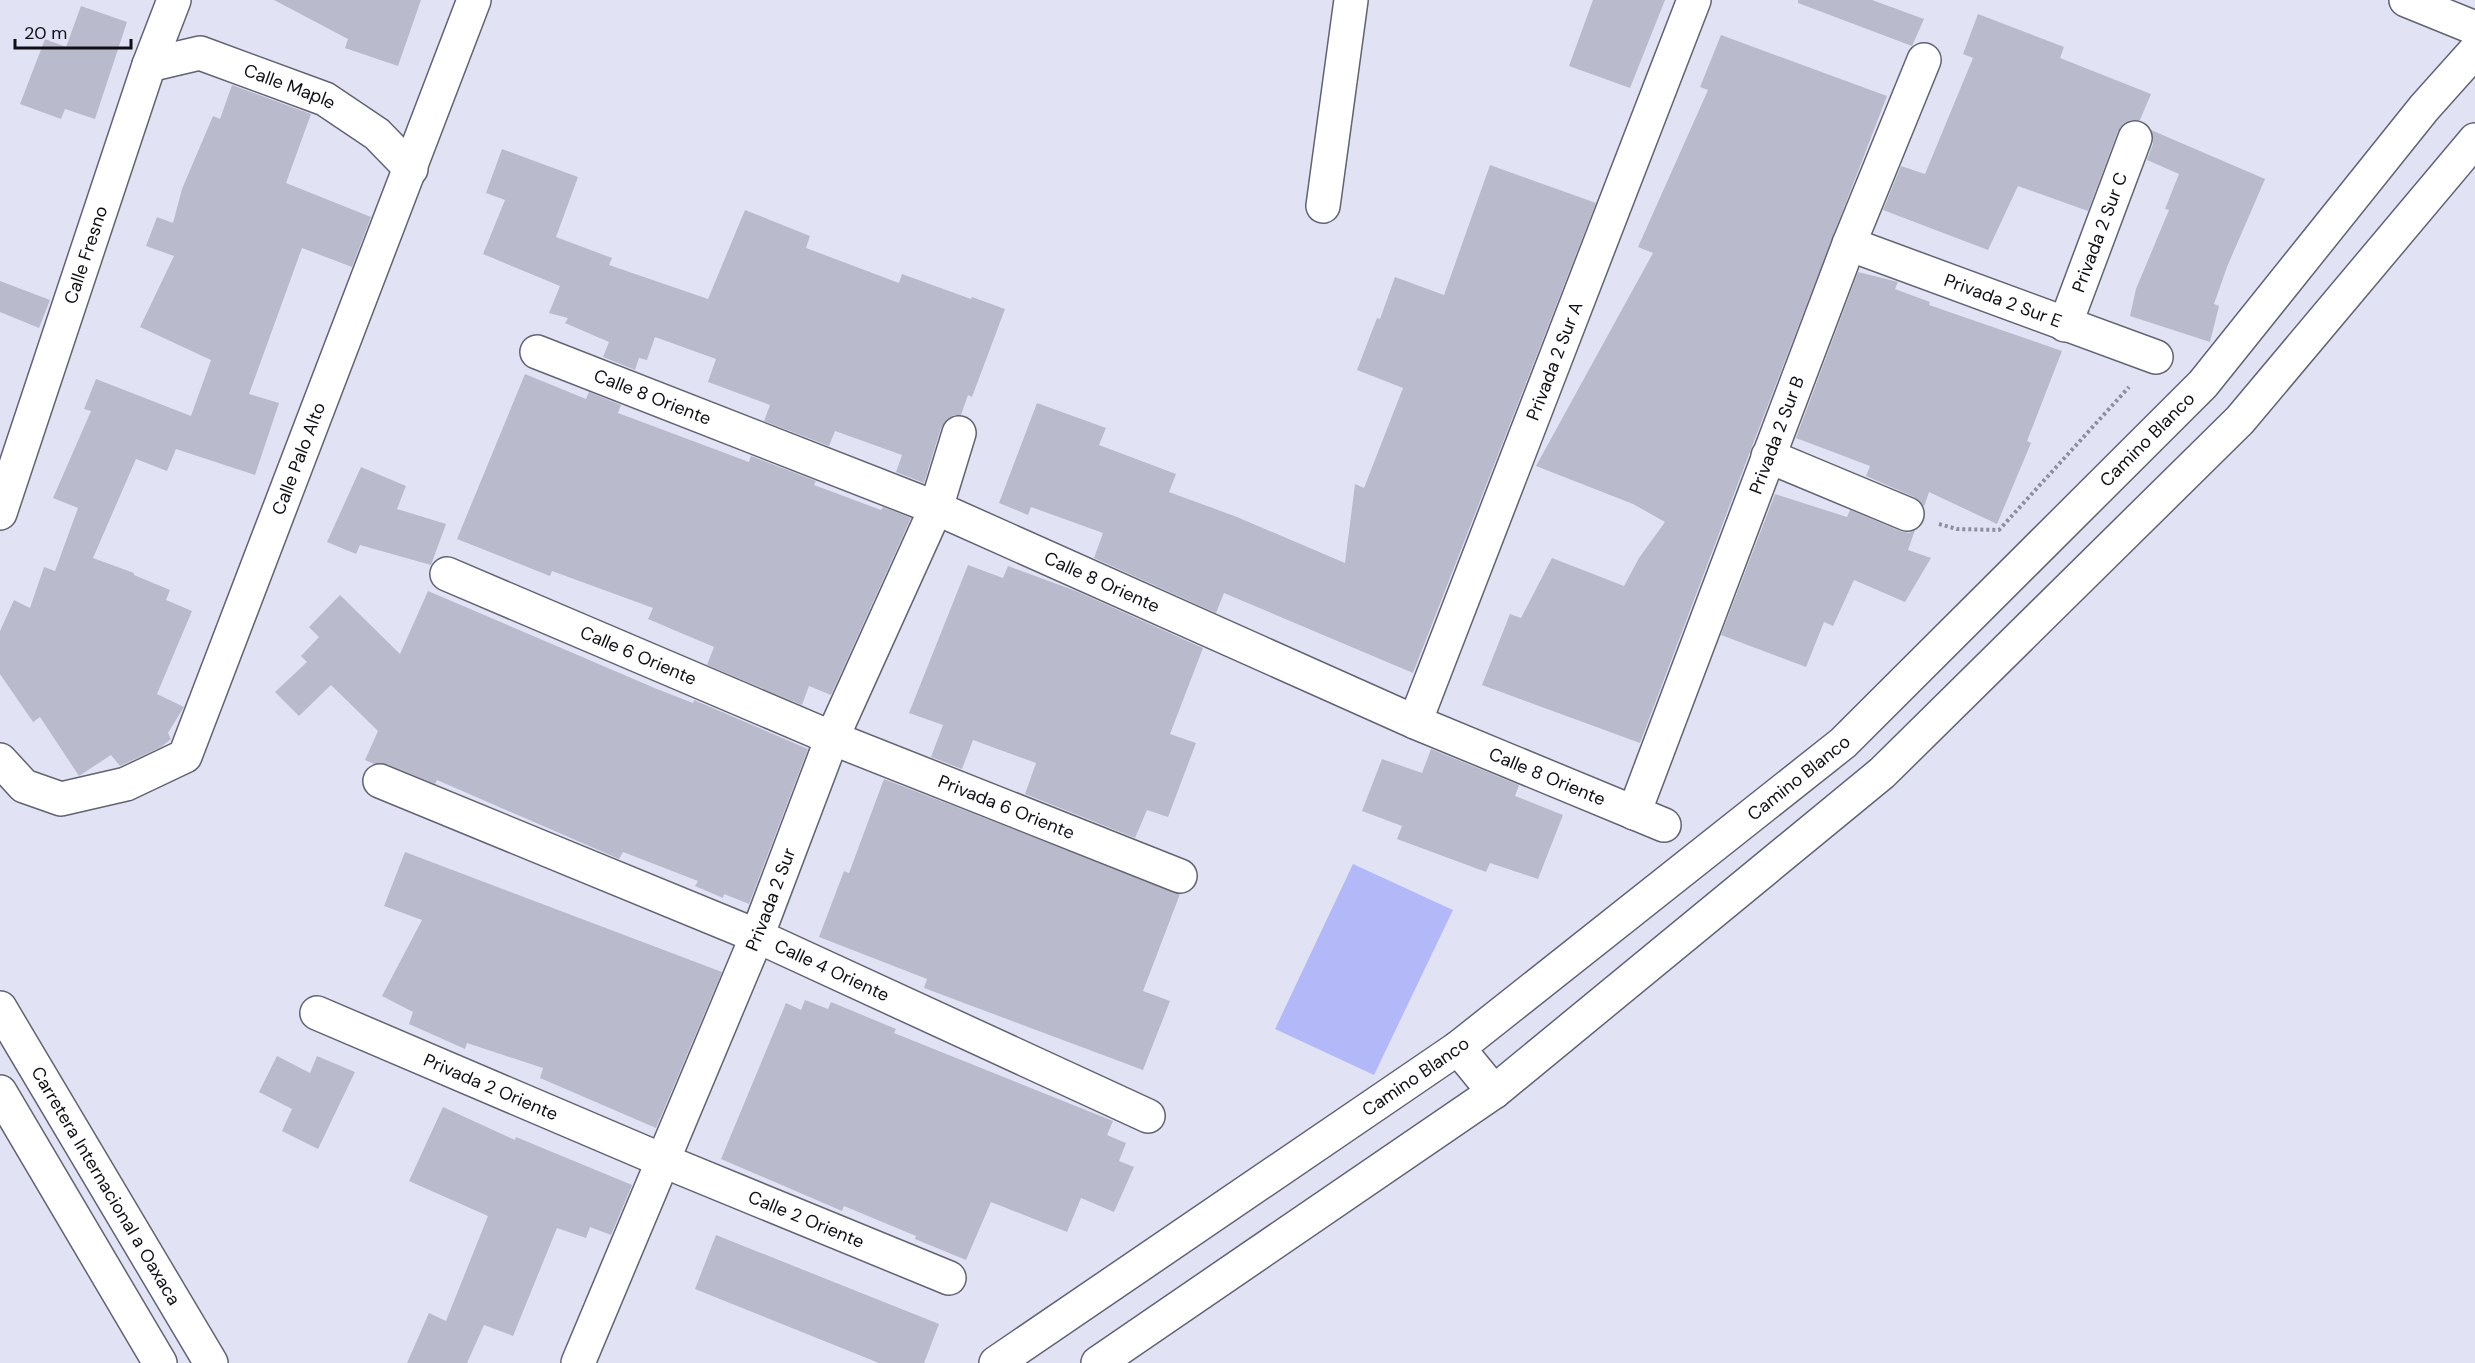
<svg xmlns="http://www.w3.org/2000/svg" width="2475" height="1363" font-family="'DM Sans',sans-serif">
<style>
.green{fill:#b3b9f8}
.building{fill:#b9bbcd}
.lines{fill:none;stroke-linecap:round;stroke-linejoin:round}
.minor-casing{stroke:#616373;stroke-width:36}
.path{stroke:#8e8f9d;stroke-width:4;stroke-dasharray:3 3;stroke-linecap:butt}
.minor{stroke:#fff;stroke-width:33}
.labels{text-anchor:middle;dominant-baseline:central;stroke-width:4.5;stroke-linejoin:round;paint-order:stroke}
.street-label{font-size:18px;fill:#0f0f15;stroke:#e1e3f5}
</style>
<rect width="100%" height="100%" fill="#e1e3f5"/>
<path class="green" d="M 1353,864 L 1453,910 L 1374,1075 L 1275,1029 Z"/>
<path class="building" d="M 274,0 L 421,0 L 398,66 L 345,48 L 348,39 Z
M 1593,0 L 1665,0 L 1630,88 L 1569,66 Z
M 1798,0 L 1872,0 L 1924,19 L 1912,46 L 1798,3 Z
M 81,6 L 127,22 L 95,119 L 65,109 L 61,119 L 20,104 L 45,39 L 66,47 Z
M 1978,14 L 2064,47 L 2060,58 L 2151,94 L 2140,120 L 2131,120 L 2124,123 L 2118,131 L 2088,211 L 2018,186 L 1988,250 L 1883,210 L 1901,166 L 1925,174 L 1973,58 L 1963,54 Z
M 1721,35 L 1887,96 L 1751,449 L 1640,743 L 1482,685 L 1510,614 L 1521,618 L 1552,558 L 1624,586 L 1639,558 L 1665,522 L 1633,504 L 1536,466 L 1653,253 L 1638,247 L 1708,90 L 1700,87 Z
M 232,85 L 311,114 L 286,183 L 371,217 L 352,267 L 302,248 L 249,394 L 279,403 L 255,475 L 176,449 L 167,471 L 136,459 L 93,558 L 134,573 L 134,575 L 170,590 L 166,600 L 192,611 L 157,694 L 184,707 L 168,733 L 171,739 L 161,747 L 120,766 L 111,755 L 79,776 L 40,717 L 33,722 L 0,674 L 0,631 L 14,600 L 30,608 L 44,567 L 55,571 L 78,508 L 53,498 L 91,411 L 84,409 L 96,379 L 191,416 L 211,360 L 140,327 L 174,256 L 146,246 L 157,217 L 173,223 L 182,189 L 213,116 L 220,119 Z
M 2151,130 L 2265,179 L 2227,267 L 2214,304 L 2219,306 L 2210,342 L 2130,316 L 2136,289 L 2169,210 L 2165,209 L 2179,174 L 2147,160 L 2153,144 Z
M 502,149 L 578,177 L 556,237 L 612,258 L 609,265 L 708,299 L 745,210 L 810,236 L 806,248 L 899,283 L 902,274 L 971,299 L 972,297 L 1005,309 L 972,397 L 968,395 L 961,415 L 954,415 L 947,419 L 941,428 L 924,483 L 896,472 L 902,455 L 835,431 L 829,446 L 764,421 L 770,405 L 708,382 L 716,359 L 655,337 L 647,360 L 639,358 L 635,370 L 603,357 L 609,342 L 565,323 L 568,318 L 549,313 L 560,286 L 483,254 L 505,200 L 486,193 Z
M 1490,165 L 1596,203 L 1413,673 L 1224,593 L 1216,613 L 1094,558 L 1103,533 L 1031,507 L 1028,515 L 999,503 L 1037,403 L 1106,428 L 1099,445 L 1176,474 L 1169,492 L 1237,517 L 1345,563 L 1355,484 L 1364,488 L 1403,388 L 1357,370 L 1377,318 L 1380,319 L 1395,277 L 1444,295 Z
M 1858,272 L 1898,282 L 1895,289 L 1930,302 L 1929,305 L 2062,351 L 2027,441 L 2031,443 L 1997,524 L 1929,492 L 1924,507 L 1914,497 L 1866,476 L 1870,466 L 1796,438 Z
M 0,281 L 50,300 L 39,328 L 0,312 Z
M 525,374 L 586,399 L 589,392 L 621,405 L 618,413 L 749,462 L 751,456 L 816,481 L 814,485 L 881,510 L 883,507 L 911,518 L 831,695 L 809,686 L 802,705 L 707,665 L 714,647 L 648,619 L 653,608 L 552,571 L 550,576 L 457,539 Z
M 361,467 L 406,486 L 397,509 L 446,524 L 431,565 L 360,545 L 356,554 L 327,542 Z
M 1775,494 L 1847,517 L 1850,510 L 1900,531 L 1909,533 L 1915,530 L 1908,550 L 1931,558 L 1905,602 L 1854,580 L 1833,626 L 1824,622 L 1806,667 L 1721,635 Z
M 968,565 L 1003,578 L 1008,566 L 1076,591 L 1203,648 L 1170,734 L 1196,743 L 1168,817 L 1147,810 L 1135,838 L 1025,794 L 1036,763 L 973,740 L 962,769 L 931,757 L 943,725 L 909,713 Z
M 428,591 L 657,689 L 693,703 L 694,700 L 808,749 L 749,904 L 724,894 L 723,898 L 695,886 L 698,881 L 623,852 L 619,859 L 437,780 L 435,784 L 387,764 L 374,764 L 365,760 L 378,731 L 331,685 L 299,716 L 275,692 L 307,662 L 301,656 L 319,637 L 309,627 L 340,595 L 400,654 Z
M 1431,749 L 1519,785 L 1515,796 L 1563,815 L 1538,879 L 1490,863 L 1486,872 L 1397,839 L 1402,826 L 1362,811 L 1382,759 L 1422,773 Z
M 884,779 L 1180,894 L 1143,991 L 1170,1001 L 1143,1070 L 924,988 L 927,979 L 819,937 L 844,871 L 849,873 Z
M 405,852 L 722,972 L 656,1128 L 540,1078 L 543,1068 L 467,1043 L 465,1049 L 409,1024 L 413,1012 L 382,996 L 422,920 L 384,906 Z
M 805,1000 L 828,1009 L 831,1002 L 896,1029 L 894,1033 L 1113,1121 L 1107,1135 L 1126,1143 L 1119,1161 L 1134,1167 L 1114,1212 L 1081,1198 L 1067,1232 L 991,1202 L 966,1260 L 915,1239 L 916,1236 L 844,1206 L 842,1211 L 721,1159 L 786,1003 L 801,1010 Z
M 277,1056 L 310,1073 L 317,1056 L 355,1072 L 318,1149 L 282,1131 L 292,1109 L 259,1092 Z
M 443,1107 L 515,1140 L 516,1137 L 632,1185 L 611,1235 L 590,1227 L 586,1238 L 557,1228 L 513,1336 L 484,1325 L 467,1363 L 407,1363 L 429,1313 L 446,1321 L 488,1216 L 409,1181 Z
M 716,1235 L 939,1324 L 924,1363 L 879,1363 L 695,1289 Z"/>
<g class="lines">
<g class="minor-casing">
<g id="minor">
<path d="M 2406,0 L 2475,28"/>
<path id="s1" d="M 149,65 L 200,53 L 325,99 L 377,134 L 411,169"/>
<path d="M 1323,206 L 1351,0"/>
<path id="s2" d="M 1849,244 L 2156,357"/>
<path id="s3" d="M 2065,325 L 2135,138"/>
<path id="s4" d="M 537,352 L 936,508 L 1415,722 L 1664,825"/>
<path d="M 1768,456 L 1907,514"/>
<path id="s5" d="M 0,513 L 149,65 L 174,0"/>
<path id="s6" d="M 447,574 L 832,738 L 1180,876"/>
<path id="s7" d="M 1415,722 L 1694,0"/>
<path id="s8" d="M 0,760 L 24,786 L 61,799 L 126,784 L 185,756 L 474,0"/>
<path id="s9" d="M 380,781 L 757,936 L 1148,1116"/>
<path id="s10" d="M 1634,813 L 1849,244 L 1924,60"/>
<path id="s11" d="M 0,1008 L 211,1363"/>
<path id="s12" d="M 317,1013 L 664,1161 L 949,1278"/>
<path d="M 1458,1048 L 1494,1092"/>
<path d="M 0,1092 L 160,1363"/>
<path id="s13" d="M 578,1363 L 757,936 L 832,738 L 936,508 L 959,433"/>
<path id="s14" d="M 996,1363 L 1458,1048 L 1843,743 L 2203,384 L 2424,108 L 2475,51"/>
<path d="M 1098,1363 L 1494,1092 L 1882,773 L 2240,420 L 2475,140"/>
</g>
</g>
<path class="path" d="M 1939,524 L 1957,529 L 1999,530 L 2129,387"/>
<use href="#minor" class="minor"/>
</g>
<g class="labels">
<g class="street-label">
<text stroke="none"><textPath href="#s1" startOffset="148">Calle Maple</textPath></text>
<text stroke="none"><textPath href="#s3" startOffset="99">Privada 2 Sur C</textPath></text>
<text stroke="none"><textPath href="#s5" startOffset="272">Calle Fresno</textPath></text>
<text stroke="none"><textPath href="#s2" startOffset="164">Privada 2 Sur E</textPath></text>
<text stroke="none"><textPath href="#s7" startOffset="387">Privada 2 Sur A</textPath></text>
<text stroke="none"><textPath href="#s4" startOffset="124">Calle 8 Oriente</textPath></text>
<text stroke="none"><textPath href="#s10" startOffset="404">Privada 2 Sur B</textPath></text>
<text stroke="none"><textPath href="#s14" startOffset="1480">Camino Blanco</textPath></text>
<text stroke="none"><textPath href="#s8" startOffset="525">Calle Palo Alto</textPath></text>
<text stroke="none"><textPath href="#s4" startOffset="610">Calle 8 Oriente</textPath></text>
<text stroke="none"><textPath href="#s6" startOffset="208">Calle 6 Oriente</textPath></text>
<text stroke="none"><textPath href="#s4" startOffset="1096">Calle 8 Oriente</textPath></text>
<text stroke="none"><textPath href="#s14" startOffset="994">Camino Blanco</textPath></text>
<text stroke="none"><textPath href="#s6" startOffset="606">Privada 6 Oriente</textPath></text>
<text stroke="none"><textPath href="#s13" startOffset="502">Privada 2 Sur</textPath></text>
<text stroke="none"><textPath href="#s9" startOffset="490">Calle 4 Oriente</textPath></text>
<text stroke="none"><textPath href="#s14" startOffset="508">Camino Blanco</textPath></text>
<text stroke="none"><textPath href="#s12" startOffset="189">Privada 2 Oriente</textPath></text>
<text stroke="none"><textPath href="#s11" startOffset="207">Carretera Internacional a Oaxaca</textPath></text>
<text stroke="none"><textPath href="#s12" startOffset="531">Calle 2 Oriente</textPath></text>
</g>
</g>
<path d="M15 39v9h116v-9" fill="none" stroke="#0f0f15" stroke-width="3"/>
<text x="24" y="39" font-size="18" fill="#0f0f15" stroke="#e1e3f5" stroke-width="4.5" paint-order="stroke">20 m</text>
</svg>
